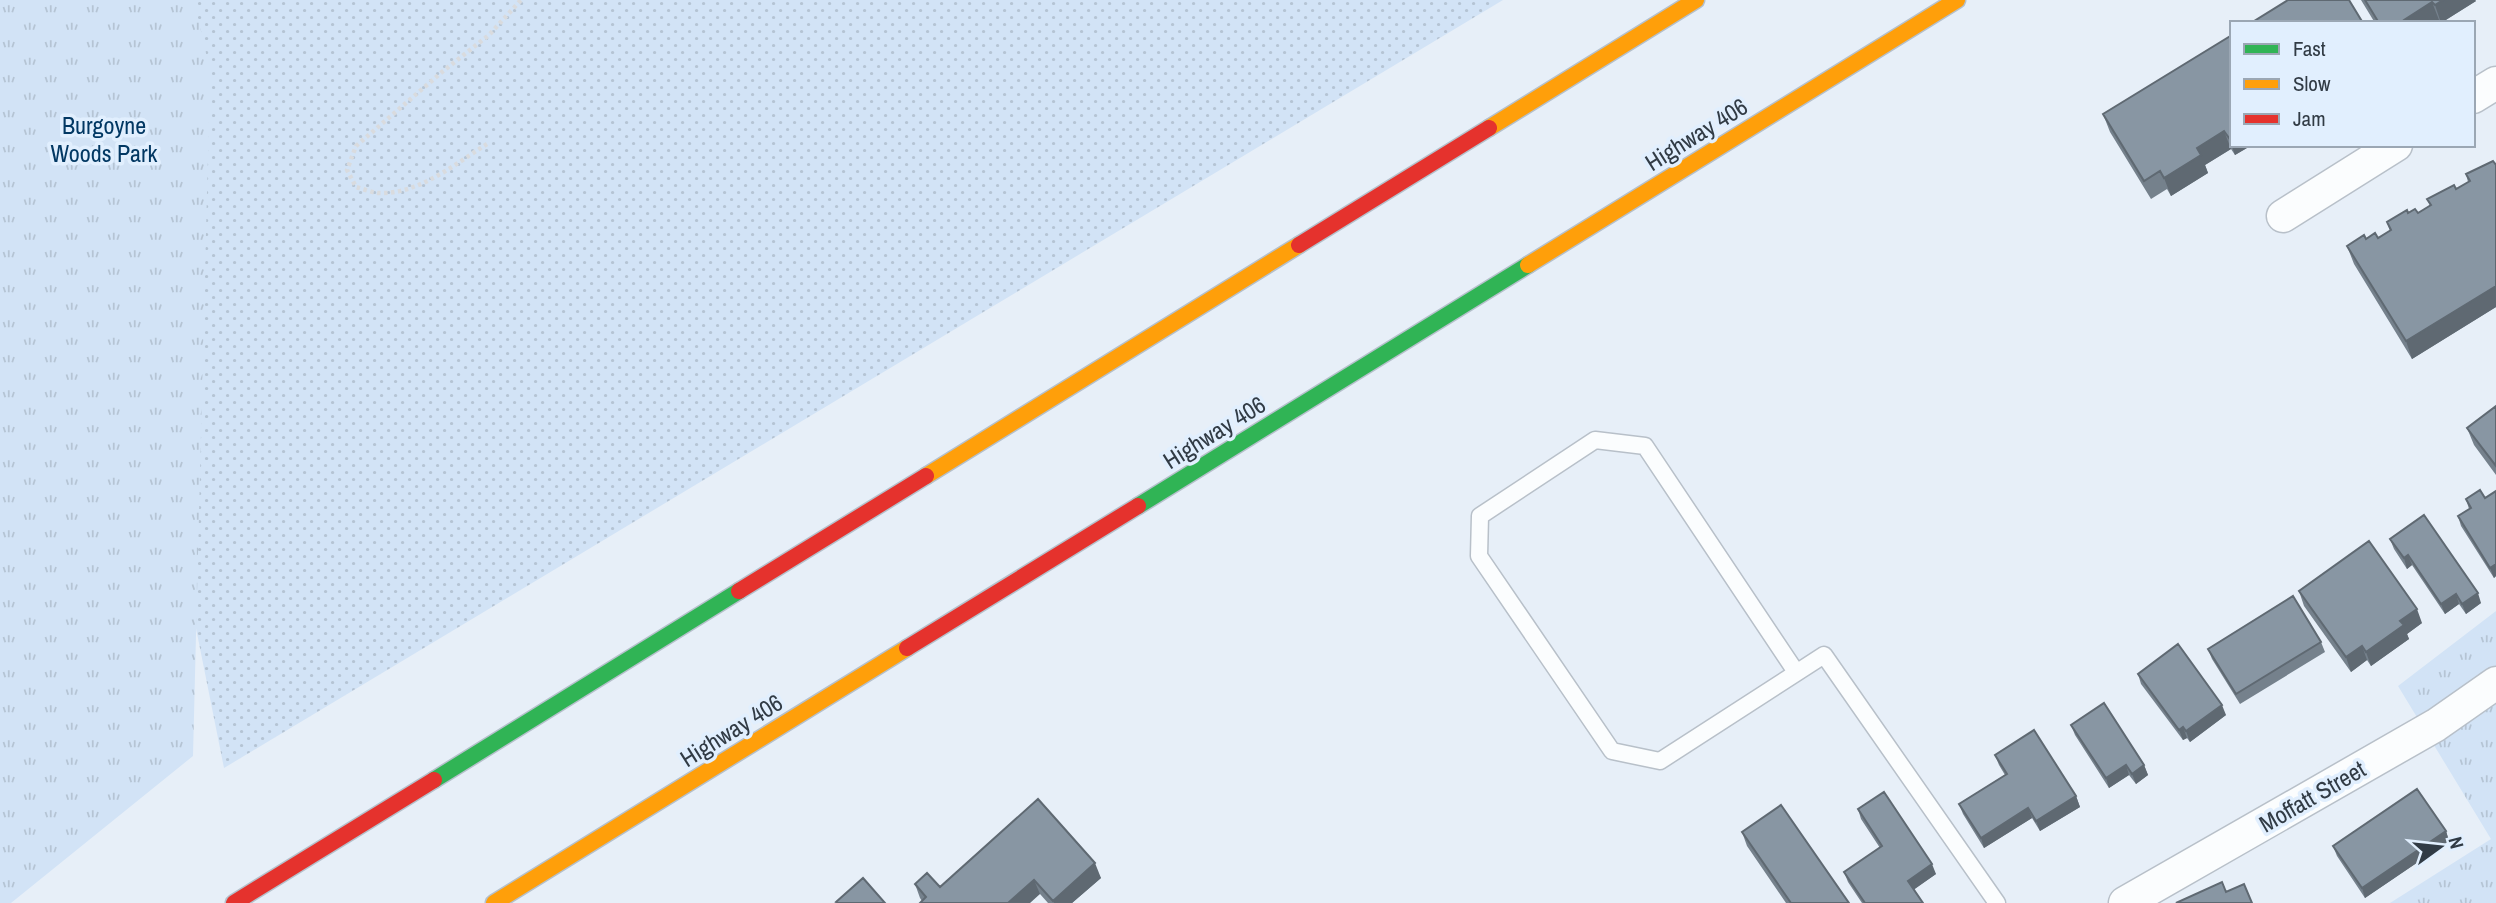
<svg xmlns="http://www.w3.org/2000/svg" width="2496" height="903" font-family="'Archivo Narrow',sans-serif">
<style>
.grass{fill:url(#grass-dots)}
.park{fill:url(#park-tufts)}
.lines{fill:none;stroke-linecap:round;stroke-linejoin:round}
.lane-casing{stroke:#b8c0c9;stroke-width:19}
.street-casing{stroke:#b8c0c9;stroke-width:35}
.fast-casing{stroke:#b5c0cb;stroke-width:19}
.slow-casing{stroke:#b5c0cb;stroke-width:19}
.jam-casing{stroke:#b5c0cb;stroke-width:19}
.path{stroke:#d9dbde;stroke-width:4.5;stroke-dasharray:3.5 3.5;stroke-linecap:butt}
.lane{stroke:#fbfdfe;stroke-width:16}
.street{stroke:#fbfdfe;stroke-width:32}
.fast{stroke:#30b455;stroke-width:16}
.slow{stroke:#ff9f0a;stroke-width:16}
.jam{stroke:#e5322d;stroke-width:16}
.wall{fill:#75818c}
.shaded-wall{fill:#5f6972}
.building{fill:#8896a3;stroke:#5f6972;stroke-width:2}
.labels{text-anchor:middle;dominant-baseline:central;stroke-width:7;stroke-linejoin:round;paint-order:stroke}
.park-label{font-size:24px;fill:#023863;stroke:#e1effe}
.street-label{font-size:24px;fill:#313b45;stroke:#e1effe}
</style>
<defs>
<pattern id="grass-dots" width="8" height="8" patternUnits="userSpaceOnUse" patternTransform="scale(1.75)"><rect width="8" height="8" fill="#d2e3f6"/><path d="M2 2h.1M6 6h.1" fill="none" stroke="#b5c4d4" stroke-width="1.8" stroke-linecap="round"/></pattern>
<pattern id="park-tufts" width="24" height="20" patternUnits="userSpaceOnUse" patternTransform="scale(1.75)"><rect width="24" height="20" fill="#d2e3f6"/><path d="M3 7l-1-3M5 7V3M7 7l1-3M15 17l-1-3M17 17v-4M19 17l1-3" fill="none" stroke="#b5c4d4"/></pattern>
</defs>
<rect width="100%" height="100%" fill="#e7eff8"/>
<path class="grass" d="M 70,0 L 1503,0 L 224,768 Z"/>
<path class="park" d="M 0,0 L 194,0 L 210,71 L 193,756 L 11,903 L 0,903 Z
M 2496,611 L 2496,903 L 2390,903 L 2491,839 L 2398,686 Z"/>
<g class="lines">
<g class="lane-casing">
<path id="lane" d="M 1796,672 L 1645,446 L 1595,440 L 1480,516 L 1479,556 L 1612,751 L 1660,761 L 1824,655 L 1997,903"/>
</g>
<g class="street-casing">
<path id="street" d="M 2473,97 L 2496,83
M 2283,216 L 2396,145
M 2125,903 L 2436,725 L 2496,683"/>
</g>
<g class="fast-casing">
<path id="fast" d="M 1138,506 L 1528,265
M 434,780 L 739,591"/>
</g>
<g class="slow-casing">
<path id="slow" d="M 1489,128 L 1696,0
M 1528,265 L 1957,0
M 926,476 L 1299,245
M 494,903 L 907,648"/>
</g>
<g class="jam-casing">
<path id="jam" d="M 1299,245 L 1489,128
M 739,591 L 926,476
M 907,648 L 1138,506
M 234,903 L 434,780"/>
</g>
<path class="path" d="M 487,144 C 455,164 418,195 378,193 C 371,192 363,189 356,187 L 347,170 L 356,146 L 442,72 L 489,35 L 521,0"/>
<use href="#lane" class="lane"/>
<use href="#street" class="street"/>
<use href="#fast" class="fast"/>
<use href="#slow" class="slow"/>
<use href="#jam" class="jam"/>
</g>
<path class="wall" d="M 2361,0 L 2475,0 L 2476,1 L 2441,23 L 2439,20 L 2434,23 L 2375,23 Z
M 2232,35 L 2232,145 L 2252,145 L 2235,155 L 2231,149 L 2205,165 L 2208,173 L 2171,196 L 2167,189 L 2151,199 L 2110,132 L 2103,114 Z
M 2496,165 L 2496,307 L 2412,359 L 2354,264 L 2347,246 L 2366,239 L 2378,238 L 2390,231 L 2387,222 L 2408,213 L 2418,213 L 2430,206 L 2427,199 L 2456,189 L 2468,182 L 2466,174 Z
M 2496,406 L 2496,475 L 2474,445 L 2467,428 Z
M 2496,491 L 2496,576 L 2494,578 L 2461,526 L 2458,516 L 2469,509 L 2466,499 L 2485,498 Z
M 2390,539 L 2481,603 L 2466,614 L 2459,604 L 2445,614 L 2412,565 L 2407,569 L 2394,549 Z
M 2299,591 L 2422,623 L 2407,634 L 2409,639 L 2371,666 L 2367,660 L 2351,672 L 2304,606 Z
M 2321,642 L 2325,652 L 2240,704 L 2212,659 L 2208,649 Z
M 2138,674 L 2226,715 L 2190,742 L 2187,738 L 2183,740 L 2141,684 Z
M 2071,725 L 2144,765 L 2148,775 L 2136,784 L 2129,775 L 2109,788 L 2075,735 Z
M 1995,755 L 2076,796 L 2080,807 L 2040,831 L 2032,818 L 1984,848 L 1963,814 L 1959,804 L 2005,775 L 1999,765 Z
M 1038,799 L 1101,878 L 1072,903 L 1048,903 L 1040,894 L 922,901 L 920,898 L 915,884 L 940,887 Z
M 1858,809 L 1936,874 L 1914,889 L 1923,903 L 1862,903 L 1848,882 L 1844,872 L 1880,848 L 1861,819 Z
M 2446,831 L 2449,841 L 2365,898 L 2337,856 L 2333,846 Z
M 1742,832 L 1849,903 L 1786,903 L 1747,846 Z"/>
<path class="shaded-wall" d="M 2443,0 L 2475,0 L 2476,1 L 2441,23 L 2435,5 Z
M 2432,2 L 2439,20 L 2434,23 L 2405,23 L 2404,20 Z
M 2224,131 L 2231,149 L 2205,165 L 2208,173 L 2171,196 L 2164,178 L 2197,148 Z
M 2232,136 L 2232,145 L 2252,145 L 2235,155 L 2229,138 Z
M 2496,286 L 2496,307 L 2412,359 L 2406,341 Z
M 2408,555 L 2412,565 L 2407,569 L 2404,558 Z
M 2496,564 L 2496,576 L 2494,578 L 2490,568 Z
M 2478,593 L 2481,603 L 2466,614 L 2462,604 Z
M 2456,594 L 2459,604 L 2445,614 L 2441,604 Z
M 2417,609 L 2422,623 L 2407,634 L 2409,639 L 2371,666 L 2366,652 L 2400,621 Z
M 2362,646 L 2367,660 L 2351,672 L 2346,657 Z
M 2222,705 L 2226,715 L 2190,742 L 2186,731 Z
M 2183,727 L 2187,738 L 2183,740 L 2179,730 Z
M 2126,765 L 2129,775 L 2109,788 L 2106,778 Z
M 2144,765 L 2148,775 L 2136,784 L 2132,774 Z
M 2076,796 L 2080,807 L 2040,831 L 2036,821 Z
M 2028,808 L 2032,818 L 1984,848 L 1981,838 Z
M 2446,831 L 2449,841 L 2365,898 L 2362,888 Z
M 1095,863 L 1101,878 L 1072,903 L 1054,903 L 1053,901 Z
M 1932,864 L 1936,874 L 1912,891 L 1908,881 Z
M 1034,880 L 1040,894 L 1030,903 L 1008,903 Z"/>
<path class="building" d="M 2288,0 L 2349,0 L 2363,23 L 2251,23 Z
M 2365,0 L 2443,0 L 2435,5 L 2432,2 L 2404,20 L 2406,23 L 2379,23 Z
M 2232,35 L 2232,136 L 2229,138 L 2224,131 L 2197,148 L 2201,155 L 2164,178 L 2160,171 L 2144,181 L 2103,114 Z
M 2493,161 L 2496,165 L 2496,286 L 2406,341 L 2347,246 L 2364,235 L 2366,239 L 2375,233 L 2378,238 L 2391,230 L 2387,222 L 2407,210 L 2408,213 L 2415,209 L 2418,213 L 2431,205 L 2427,199 L 2454,185 L 2456,189 L 2470,181 L 2466,174 Z
M 2496,406 L 2496,466 L 2467,428 Z
M 2480,490 L 2485,498 L 2496,491 L 2496,564 L 2490,568 L 2458,516 L 2471,508 L 2466,499 Z
M 2424,515 L 2478,593 L 2462,604 L 2456,594 L 2441,604 L 2408,555 L 2404,558 L 2390,539 Z
M 2369,541 L 2417,609 L 2400,621 L 2404,625 L 2366,652 L 2362,646 L 2346,657 L 2299,591 Z
M 2293,596 L 2321,642 L 2236,694 L 2208,649 Z
M 2178,644 L 2222,705 L 2186,731 L 2183,727 L 2179,730 L 2138,674 Z
M 2104,703 L 2144,765 L 2132,774 L 2126,765 L 2106,778 L 2071,725 Z
M 2034,730 L 2076,796 L 2036,821 L 2028,808 L 1981,838 L 1959,804 L 2007,774 L 1995,755 Z
M 2417,789 L 2446,831 L 2362,888 L 2333,846 Z
M 1884,792 L 1932,864 L 1908,881 L 1923,903 L 1865,903 L 1844,872 L 1882,846 L 1858,809 Z
M 1038,799 L 1095,863 L 1053,901 L 1034,880 L 1008,903 L 920,903 L 926,897 L 915,884 L 927,873 L 940,887 Z
M 1781,805 L 1849,903 L 1791,903 L 1742,832 Z
M 863,878 L 885,903 L 838,903 L 836,902 Z
M 2222,882 L 2226,892 L 2244,884 L 2252,903 L 2176,903 Z"/>
<g class="labels">
<g class="park-label">
<text x="104" y="125">Burgoyne<tspan x="104" dy="28">Woods Park</tspan></text>
</g>
<g class="street-label">
<text transform="translate(1696 134) rotate(-32)">Highway 406</text>
<text transform="translate(1214 432) rotate(-32)">Highway 406</text>
<text transform="translate(731 730) rotate(-32)">Highway 406</text>
<text transform="translate(2312 796) rotate(-30)">Moffatt Street</text>
</g>
</g>
<rect x="2230" y="21" width="245" height="126" fill="#e1effe" stroke="#9ba7b4" stroke-width="2"/>
<rect x="2244" y="44" width="35" height="10" fill="#30b455" stroke="#9ba7b4" stroke-width="2"/>
<text x="2293" y="56" font-size="21" fill="#313b45">Fast</text>
<rect x="2244" y="79" width="35" height="10" fill="#ff9f0a" stroke="#9ba7b4" stroke-width="2"/>
<text x="2293" y="91" font-size="21" fill="#313b45">Slow</text>
<rect x="2244" y="114" width="35" height="10" fill="#e5322d" stroke="#9ba7b4" stroke-width="2"/>
<text x="2293" y="126" font-size="21" fill="#313b45">Jam</text>
<g transform="translate(2440 847) rotate(75)" stroke="#e1effe" stroke-width="5" paint-order="stroke">
<path d="M0-5L12 26L0 18L-12 26Z" fill="#313b45"/>
<text y="-10" font-size="19" font-weight="bold" text-anchor="middle" fill="#313b45">N</text>
</g>
</svg>
